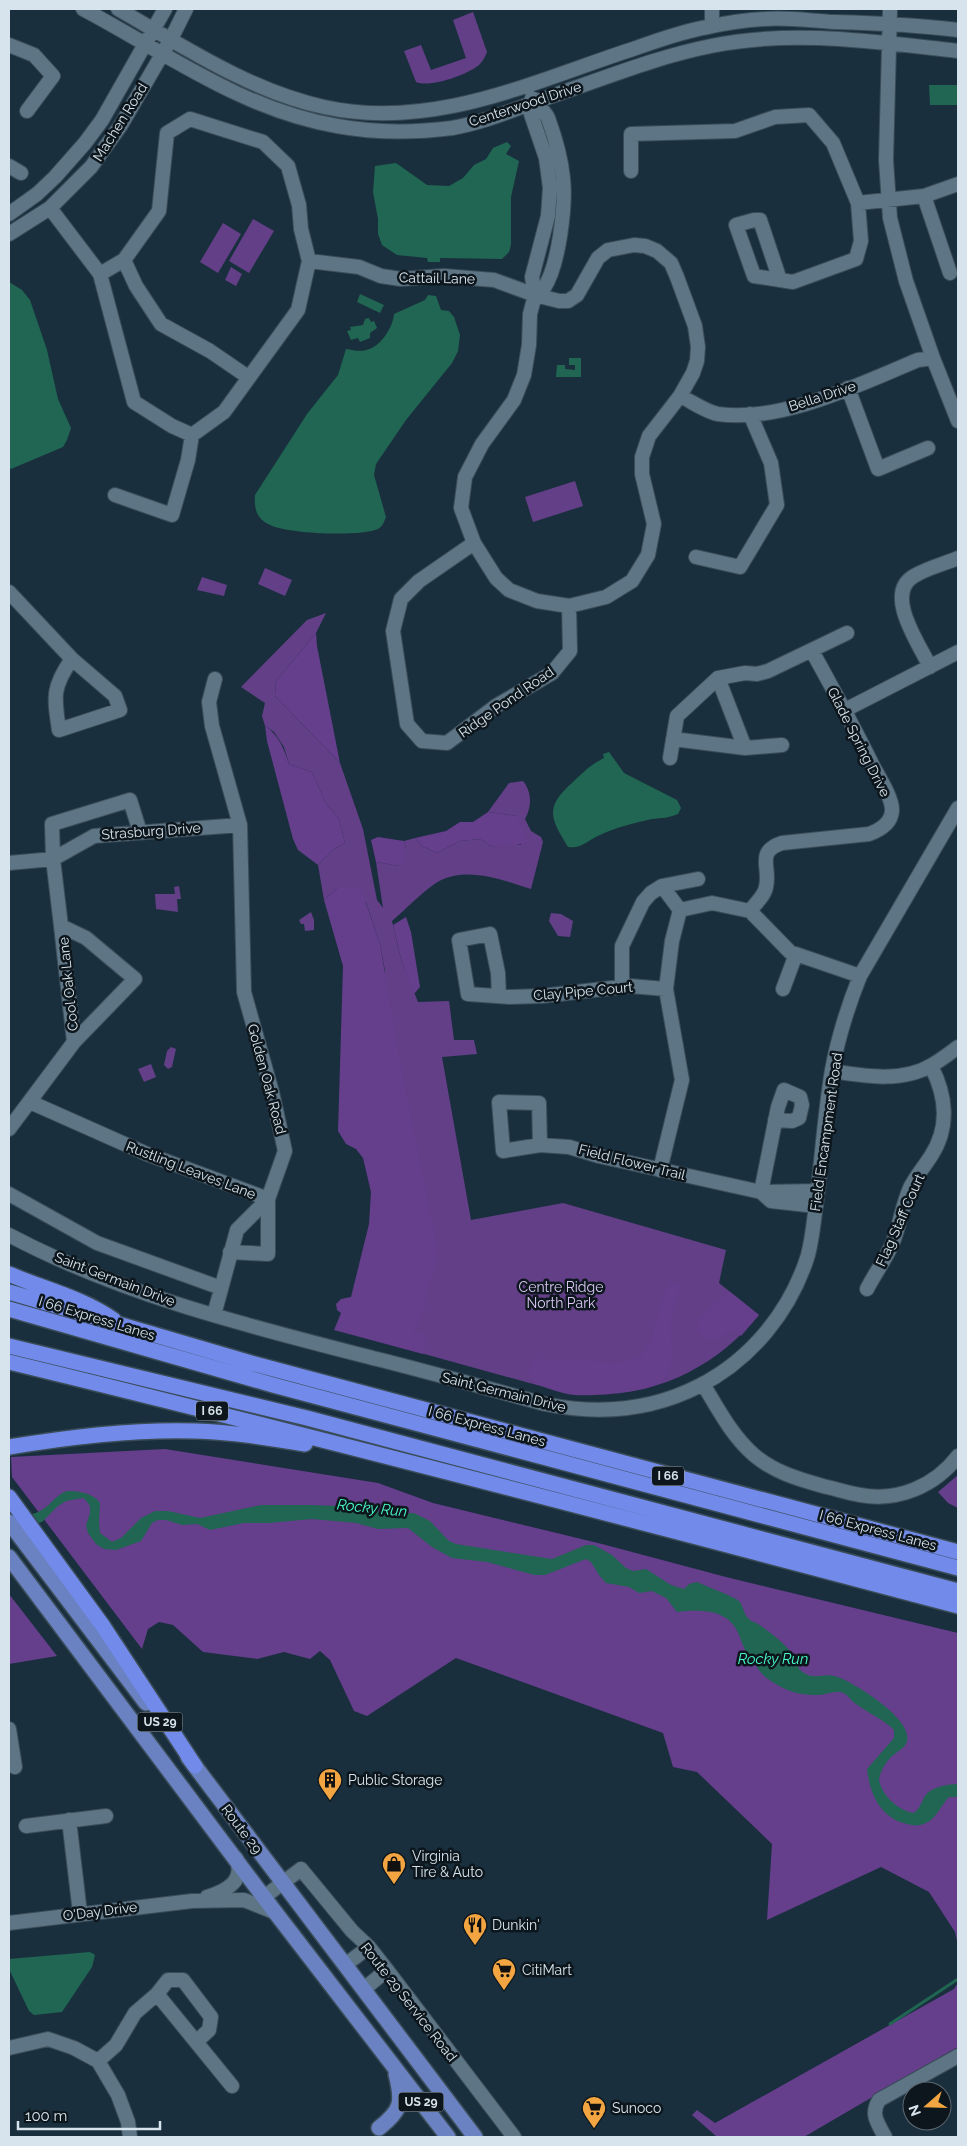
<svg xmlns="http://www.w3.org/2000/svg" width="967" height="2146" font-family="Raleway,sans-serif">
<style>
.green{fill:#633f87}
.forest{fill:#653e8c}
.water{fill:#206652}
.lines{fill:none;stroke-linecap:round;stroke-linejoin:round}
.stream{stroke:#206652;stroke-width:3}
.minor-casing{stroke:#3a4c58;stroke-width:16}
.major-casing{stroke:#3a4c58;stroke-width:18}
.highway-casing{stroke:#3a4c58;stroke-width:18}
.minor{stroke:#5d7585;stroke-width:14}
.major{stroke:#6a82c1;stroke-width:15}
.highway{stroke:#728ae9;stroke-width:15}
.labels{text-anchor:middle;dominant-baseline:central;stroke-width:5;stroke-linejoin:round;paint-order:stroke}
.shield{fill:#0d161c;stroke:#9aa6ae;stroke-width:1}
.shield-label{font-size:12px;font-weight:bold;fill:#d7e4ed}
.street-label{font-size:14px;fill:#d7e4ed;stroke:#0d161c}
.park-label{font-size:14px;fill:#dbc8f4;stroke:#0d161c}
.poi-label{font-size:14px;fill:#d7e4ed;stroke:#0d161c;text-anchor:start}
.water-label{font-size:15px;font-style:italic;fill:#4afccc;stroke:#0d161c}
</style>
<rect width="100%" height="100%" fill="#192f3d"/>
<path class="green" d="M 473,12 L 487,52 C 485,57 483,61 479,65 C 467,75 430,88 416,82 L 404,51 L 421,45 L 431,70 L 466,58 L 453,20 Z
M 253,219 L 274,231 L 249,273 L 229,261 Z
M 223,223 L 241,234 L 218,273 L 200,262 Z
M 231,267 L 242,274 L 236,286 L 225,280 Z
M 575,481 L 583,506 L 533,522 L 525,497 Z
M 265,568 L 292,580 L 285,596 L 258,584 Z
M 202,577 L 227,585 L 224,596 L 197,590 Z
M 326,613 L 316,633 L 276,681 L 275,696 L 340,763 L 363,829 L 377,900 L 383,908 L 376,862 L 399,866 L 406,849 L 404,841 L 415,838 L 422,846 L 437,853 L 460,841 L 480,839 L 493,847 L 504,844 L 521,845 L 517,816 L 488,812 L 509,783 L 523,781 C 532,792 532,807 525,819 L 531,831 L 541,837 L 543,842 L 531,889 C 502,880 465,865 436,883 C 421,893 406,909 392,921 L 401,959 L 418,1002 L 449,1001 L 454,1040 L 474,1040 L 477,1054 L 442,1057 L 471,1220 L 563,1203 L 726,1250 L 719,1283 L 759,1315 C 716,1367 654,1399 584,1393 C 567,1391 549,1385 532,1381 L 533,1384 L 363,1337 L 385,971 L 380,944 L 366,902 L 337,888 L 324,900 L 318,865 L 334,849 L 345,843 L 339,819 L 325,802 L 312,772 L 289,764 L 284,747 L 274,732 L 265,726 L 262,716 L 265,703 L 241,687 L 307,620 Z
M 179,886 L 181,899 L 177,899 L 178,912 L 156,909 L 155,894 L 175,894 L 174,887 Z
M 311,912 L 314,920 L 314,930 L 305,931 L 304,924 L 301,924 L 299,920 Z
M 551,913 L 561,914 L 573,921 L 570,937 L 558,936 L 549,921 Z
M 171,1047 L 176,1049 L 172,1067 L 168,1069 L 164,1065 L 167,1051 Z
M 151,1064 L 156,1077 L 144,1082 L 138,1069 Z"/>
<path class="forest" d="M 316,633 L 317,646 L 340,763 L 275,696 L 276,681 Z
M 265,726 C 279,735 284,749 289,764 L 312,772 L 325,802 L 339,819 L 345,843 L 334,849 L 318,865 L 298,850 L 293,839 L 267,741 Z
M 488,812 L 518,816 L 528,842 C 517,847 505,844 493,847 L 480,839 L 460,841 L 437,853 L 422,846 L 415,838 L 446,831 L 460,822 L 473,822 Z
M 378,837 L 404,841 L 406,849 L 404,863 L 399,866 L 376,862 L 371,840 Z
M 337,888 L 353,888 L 362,891 L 380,944 L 399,1055 L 438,1252 L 436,1268 L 430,1281 L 424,1313 L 413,1332 L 424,1333 L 427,1340 L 423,1354 L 334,1330 L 341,1313 L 337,1310 L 336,1304 L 341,1299 L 351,1297 L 369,1224 L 371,1192 L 363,1158 L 356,1149 L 346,1144 L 338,1131 L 343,966 L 324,900 Z
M 406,917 L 411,932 L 420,987 L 414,994 L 401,959 L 393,925 Z
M 671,1282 L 675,1282 L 681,1286 C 678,1297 673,1308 672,1319 C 668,1339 677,1356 668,1375 C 659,1394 593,1396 574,1395 C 561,1394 546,1387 533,1384 L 527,1368 L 533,1359 L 619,1362 L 641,1357 L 651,1339 L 664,1294 Z
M 729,1291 L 759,1315 L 741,1336 L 736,1332 L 729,1331 C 714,1342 710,1345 696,1330 L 699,1318 Z
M 165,1449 L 378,1483 L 433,1503 L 602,1544 L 726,1577 L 958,1633 L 958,1945 L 955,1932 L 929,1892 L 881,1867 L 767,1920 L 772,1844 L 697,1772 L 673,1767 L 663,1733 L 456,1658 L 367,1716 L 354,1711 L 330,1660 L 320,1651 L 310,1659 L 284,1652 L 257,1659 L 203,1652 L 173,1625 L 159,1622 L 148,1629 L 142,1649 L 12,1477 L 11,1457 Z
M 958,1475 L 958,1508 L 948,1503 L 938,1492 Z
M 9,1594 L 57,1656 L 9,1664 Z
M 958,1983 L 958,2047 L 804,2137 L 717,2137 L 692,2115 L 697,2110 L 715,2123 L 954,1989 Z"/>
<path class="water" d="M 929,85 L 958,85 L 958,105 L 930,105 Z
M 507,142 L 511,146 L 506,154 L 519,161 L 511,197 L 511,245 L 509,252 L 502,259 L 440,258 L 440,262 L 428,262 L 427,258 L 397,255 L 382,245 L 378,234 L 378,219 L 373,192 L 375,166 L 396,163 L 427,185 L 449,186 L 463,178 L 474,165 L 486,159 L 493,148 Z
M 9,282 L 22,290 L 30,300 L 47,350 L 58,399 L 71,428 L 67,440 L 63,447 L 11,469 L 9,468 Z
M 360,294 L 384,305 L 380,313 L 357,302 Z
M 428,295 L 436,296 L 441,310 L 449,311 L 454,317 L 460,335 L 458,351 L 452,363 L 406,420 L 376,464 L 374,475 L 386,517 C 384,522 383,526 378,529 C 360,537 285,534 268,524 C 256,518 254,507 255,495 L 307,414 L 338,375 L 346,349 C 353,350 360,352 366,350 C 381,347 393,327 394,314 L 425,300 Z
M 369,318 L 371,322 L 374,321 L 377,328 L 370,333 L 370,338 L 360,342 L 358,338 L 351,340 L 347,331 L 351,330 L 350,327 L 363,325 L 365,319 Z
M 569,358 L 581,358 L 581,377 L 556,377 L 557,365 L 565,365 L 565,369 L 575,370 L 575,365 L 569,365 Z
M 609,752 L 624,773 L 677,800 L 681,808 L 678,814 C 669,818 662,818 652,819 C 635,823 616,827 600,835 C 588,840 582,849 568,847 C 549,816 545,807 574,781 C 586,770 589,766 604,758 L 603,754 Z
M 67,1491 C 79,1491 93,1493 100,1503 L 99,1522 L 100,1533 L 112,1542 L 121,1538 L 141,1518 L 155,1511 L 168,1511 L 200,1518 L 261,1505 L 309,1505 L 339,1506 L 396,1514 L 414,1513 L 430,1521 L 449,1541 L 456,1544 L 552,1559 L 586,1545 L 594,1545 L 612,1555 L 626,1568 L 633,1571 L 646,1569 L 671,1585 L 684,1589 L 689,1584 L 697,1582 C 710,1588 723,1592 736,1599 C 744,1603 742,1612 748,1618 C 750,1621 755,1622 758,1624 C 772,1633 797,1652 799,1669 C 814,1683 822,1671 838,1677 C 856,1684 913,1719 907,1741 C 906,1748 896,1752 891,1757 C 885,1763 880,1772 879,1780 C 882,1796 899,1811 914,1813 C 920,1808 921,1803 925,1796 C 931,1787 948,1784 958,1784 L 958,1797 L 949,1797 C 941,1805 936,1819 926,1823 C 921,1826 913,1826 907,1824 C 880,1818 870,1794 867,1769 L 894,1738 L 894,1730 C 883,1719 868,1713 856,1704 C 850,1700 848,1694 841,1692 C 834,1691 825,1695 818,1695 C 800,1696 783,1690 768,1679 C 759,1673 756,1664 749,1656 C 741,1645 742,1639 736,1629 C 724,1608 697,1610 677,1612 L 666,1598 L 652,1591 L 639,1593 L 629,1587 L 606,1583 L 599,1575 L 591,1562 L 586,1559 L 545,1575 L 534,1575 L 487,1562 L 452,1558 L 432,1547 L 408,1528 L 378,1529 L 356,1523 L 312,1519 L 269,1523 L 244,1523 L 210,1530 L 197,1524 L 182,1525 L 166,1520 L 158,1520 L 152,1523 L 141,1541 L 116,1550 L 104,1549 L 96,1544 L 88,1533 L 86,1525 C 90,1514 94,1506 83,1498 L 66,1501 L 58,1506 L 42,1522 L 20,1527 L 9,1535 L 9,1523 C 21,1515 27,1517 38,1512 C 50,1507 55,1495 67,1491 Z
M 90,1952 L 95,1955 L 92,1967 L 62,2012 L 34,2015 L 29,2011 L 9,1969 L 9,1959 Z"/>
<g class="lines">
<path class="stream" d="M 890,2024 L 958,1979"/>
<g class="minor-casing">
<path id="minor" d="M 83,9 C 166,53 243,110 337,126 C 375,133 413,133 452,128 C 487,122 519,107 552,96 C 605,78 656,57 711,46 C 794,29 875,42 958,51
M 118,9 C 183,46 250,91 324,107 C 434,131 534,81 636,48 C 659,40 683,31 708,27 C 726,23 746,20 765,19 C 788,17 812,21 835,22 C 876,23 917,25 958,30
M 712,9 L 712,26
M 890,9 L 886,160 L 890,218 L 906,281 L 933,358 L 958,421
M 9,45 L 34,55 L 53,76 L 27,111
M 532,98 C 536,107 544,109 548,118 C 555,137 561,158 563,178 C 566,205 559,265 544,288 C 542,291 538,293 535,295
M 9,166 L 21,173
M 631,171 L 631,134 L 735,131 L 775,117 L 809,115 L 833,143 L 858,203 L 861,241 L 856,259 L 793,282 L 754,276 L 736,225 L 754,220 L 760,220 L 780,280
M 924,196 L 950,273
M 858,203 L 924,196 L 958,184
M 50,208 L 100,274 L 134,402 L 172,426 L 192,435 L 224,412 L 298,310 L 309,261 L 301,229 L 299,205 L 288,166 L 263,142 L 190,119 L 167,133 L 159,211 L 124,260 L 100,274
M 9,214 L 37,194 L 55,177 L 85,143 L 102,120 L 165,9
M 9,234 L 50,208 L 91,167 L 121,125 L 171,39 L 186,9
M 124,260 L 136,286 L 161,324 L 210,351 L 248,377
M 309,261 L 359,267 L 381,276 L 401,279 L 444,276 L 494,280 L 535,295 L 559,301 L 568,301 L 577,295 L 598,258 L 608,250 L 634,245 L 645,246 L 657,251 L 671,263 L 677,277 L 695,326 L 698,347 L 697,361 L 693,373 L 680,396 L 649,436 L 642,457 L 642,474 L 654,524 L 648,555 L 632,581 L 606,597 L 569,606 L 537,601 L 509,590 L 496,578 L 474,543 L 461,508 L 465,477 L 482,444 L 514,400 L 524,375 L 529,345 L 530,314 L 535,295 L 532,277 L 548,216 L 550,188 L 546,158 L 531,114 L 534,103
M 848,388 L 878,469 L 928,448
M 680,396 C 691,401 706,412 718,414 C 782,423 860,384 918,360 L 933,358
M 115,495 L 172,515 L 188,460 L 192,435
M 474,543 L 419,581 L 401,599 L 393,631 L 407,724 L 422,741 L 447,743 L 496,706 L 552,673 L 570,651 L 569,606
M 696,557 L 740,567 L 777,505 L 771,463 L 750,414
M 9,592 L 72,659 L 115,696 L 120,710 L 59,730 C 54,697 52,687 72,659
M 930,667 C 920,645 883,594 914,576 C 927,568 944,564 958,558
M 718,678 L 745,748
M 845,710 L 958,652
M 673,739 L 745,748 L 782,745
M 670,758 L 677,716 L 718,678 L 745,673 L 757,674 L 768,671 L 847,633
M 9,863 L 53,859 L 94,836 L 240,825
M 662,886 L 680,910
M 680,910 L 712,903 L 750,911 L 790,952 L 860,976
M 750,911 C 755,904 765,895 766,887 C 771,867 755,852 782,843 L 869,834 C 880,830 891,824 892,811 C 893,799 879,777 873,766 C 854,727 833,689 812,651
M 61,926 L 74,1042
M 622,987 L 622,946 L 643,902 L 651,893 L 662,886 L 698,879
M 783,989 L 796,954
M 499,996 L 498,973 L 490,934 L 459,940 L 468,994 L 510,997 L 541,996 L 630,986 L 666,989
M 832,1071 C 864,1076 902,1083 932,1065 C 941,1060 950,1053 958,1047
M 30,1102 L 147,1154 L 268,1199 L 268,1254 L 230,1252
M 9,1129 L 74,1042 L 135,979 L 86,938 L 61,926 L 53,859 L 52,824 L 130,800 L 140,832
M 540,1145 L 539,1103 L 499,1102 L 503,1151 L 540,1145 L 569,1147 L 599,1156 L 761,1192 L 818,1191
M 660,1170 L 682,1080 L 666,989 L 672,941 L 680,910
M 761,1192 L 778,1107 L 784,1090 L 800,1097 L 802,1105 L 799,1118 L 792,1121 L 775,1120
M 761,1192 L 771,1201 L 816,1206
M 9,1194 L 97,1243 L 221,1288
M 9,1235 C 124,1296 252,1327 377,1359 C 433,1373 489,1389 545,1404 C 599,1415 650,1411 699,1386 C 752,1359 791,1310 808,1255 C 813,1236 814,1217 817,1198 C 822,1156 825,1112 832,1070 C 838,1038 848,1006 860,976 L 958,808
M 867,1289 C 875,1273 886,1259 893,1242 C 900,1225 902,1206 910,1188 C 916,1176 924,1167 931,1156 C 950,1127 946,1095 931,1066
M 214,1315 L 237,1230 L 268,1199 L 285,1151 L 272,1092 L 244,992 L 240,825 L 212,726 L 209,702 L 215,679
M 703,1384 C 718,1409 732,1436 754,1455 C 774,1472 798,1479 823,1486 C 836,1489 848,1493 860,1495 C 898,1502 935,1486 958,1456
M 9,1729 L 15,1767
M 69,1820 L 80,1913
M 26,1826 L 106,1816
M 207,1897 C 226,1891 246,1881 236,1858
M 264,1897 L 301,1869 L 352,1931 L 369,1947 L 387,1970 L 514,2137
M 9,1923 L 192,1901 L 244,1900 L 274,1912
M 345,1965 L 369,1947
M 364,1989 L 387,1970
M 197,2041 L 209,2030 L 211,2017 L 183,1980 L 168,1980 L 157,1994 L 232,2086
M 9,2048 L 48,2039 L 74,2048 L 98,2061 L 118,2095 L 128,2122 L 130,2137
M 98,2061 L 116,2045 L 135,2013 L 157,1994
M 885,2137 C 878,2123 870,2115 879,2100 L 958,2056"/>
</g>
<g class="major-casing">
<path id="major" d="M 9,1522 L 146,1703
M 9,1557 L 275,1912 L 448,2137
M 188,1757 L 475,2137
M 379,2128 C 402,2110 403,2102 396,2074"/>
</g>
<g class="highway-casing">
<path id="highway" d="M 9,1274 C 44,1289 83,1298 114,1320
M 9,1292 L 251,1363 L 958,1552
M 9,1309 L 273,1385 L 958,1568
M 9,1346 L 307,1418 L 958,1591
M 9,1362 C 326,1439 642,1522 958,1606
M 9,1447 C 69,1437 134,1429 195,1431 C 232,1432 269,1438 305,1444
M 9,1497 L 103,1626 L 195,1766"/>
</g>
<use href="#minor" class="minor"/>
<use href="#major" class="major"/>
<use href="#highway" class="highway"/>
</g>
<defs>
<g id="building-pin" transform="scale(1.25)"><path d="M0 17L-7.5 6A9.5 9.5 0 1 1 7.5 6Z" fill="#f2a541" stroke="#0d161c"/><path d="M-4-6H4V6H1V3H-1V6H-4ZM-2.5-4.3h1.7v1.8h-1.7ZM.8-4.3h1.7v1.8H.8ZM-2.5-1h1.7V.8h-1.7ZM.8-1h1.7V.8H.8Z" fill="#111"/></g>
<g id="shop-pin" transform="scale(1.25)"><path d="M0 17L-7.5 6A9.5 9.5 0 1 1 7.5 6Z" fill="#f2a541" stroke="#0d161c"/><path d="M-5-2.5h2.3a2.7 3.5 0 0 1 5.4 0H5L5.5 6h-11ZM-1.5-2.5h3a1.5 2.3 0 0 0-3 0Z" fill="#111"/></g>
<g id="restaurant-pin" transform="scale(1.25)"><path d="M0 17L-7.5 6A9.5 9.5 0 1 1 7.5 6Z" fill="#f2a541" stroke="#0d161c"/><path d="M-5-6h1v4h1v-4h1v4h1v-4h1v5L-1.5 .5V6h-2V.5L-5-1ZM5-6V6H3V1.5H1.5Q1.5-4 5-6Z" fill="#111"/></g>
<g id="supermarket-pin" transform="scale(1.25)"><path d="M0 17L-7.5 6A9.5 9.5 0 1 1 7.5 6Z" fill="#f2a541" stroke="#0d161c"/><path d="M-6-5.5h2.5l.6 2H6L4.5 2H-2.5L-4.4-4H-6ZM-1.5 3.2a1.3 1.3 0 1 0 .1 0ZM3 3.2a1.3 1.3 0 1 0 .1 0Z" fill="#111"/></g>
</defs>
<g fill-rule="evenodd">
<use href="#building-pin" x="330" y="1780"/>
<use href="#shop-pin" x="394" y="1864"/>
<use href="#restaurant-pin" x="475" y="1925"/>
<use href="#supermarket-pin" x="504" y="1970"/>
<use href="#supermarket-pin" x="594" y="2108"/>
</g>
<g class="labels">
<g class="shield">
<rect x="196" y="1401.5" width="32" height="19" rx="4"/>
<rect x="652" y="1466.5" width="32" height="19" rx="4"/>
<rect x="137.5" y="1712.5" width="45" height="19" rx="4"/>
<rect x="398.5" y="2092.5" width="45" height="19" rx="4"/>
</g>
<g class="shield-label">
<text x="212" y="1411">I 66</text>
<text x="668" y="1476">I 66</text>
<text x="160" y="1722">US 29</text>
<text x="421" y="2102">US 29</text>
</g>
<g class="street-label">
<text transform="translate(525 104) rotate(-18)">Centerwood Drive</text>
<text transform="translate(120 122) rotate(-58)">Machen Road</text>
<text transform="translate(437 278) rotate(1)">Cattail Lane</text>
<text transform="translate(822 396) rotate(-18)">Bella Drive</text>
<text transform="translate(506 702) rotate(-35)">Ridge Pond Road</text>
<text transform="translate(859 742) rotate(63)">Glade Spring Drive</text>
<text transform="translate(151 831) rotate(-4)">Strasburg Drive</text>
<text transform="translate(68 984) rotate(-96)">Cool Oak Lane</text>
<text transform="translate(583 991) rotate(-5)">Clay Pipe Court</text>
<text transform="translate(267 1079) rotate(75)">Golden Oak Road</text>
<text transform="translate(826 1132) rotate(-82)">Field Encampment Road</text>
<text transform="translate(632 1162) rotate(14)">Field Flower Trail</text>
<text transform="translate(191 1170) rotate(21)">Rustling Leaves Lane</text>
<text transform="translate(900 1220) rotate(-66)">Flag Staff Court</text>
<text transform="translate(115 1279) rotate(21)">Saint Germain Drive</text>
<text transform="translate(97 1318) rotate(17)">I 66 Express Lanes</text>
<text transform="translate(504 1392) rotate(14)">Saint Germain Drive</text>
<text transform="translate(487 1426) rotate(15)">I 66 Express Lanes</text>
<text transform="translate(878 1530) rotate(15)">I 66 Express Lanes</text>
<text transform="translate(242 1829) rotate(53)">Route 29</text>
<text transform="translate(100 1911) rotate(-7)">O'Day Drive</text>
<text transform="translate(409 2002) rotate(52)">Route 29 Service Road</text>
</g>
<g class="park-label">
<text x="561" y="1287">Centre Ridge<tspan x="561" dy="16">North Park</tspan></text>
</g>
<g class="poi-label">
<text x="348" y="1780">Public Storage</text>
<text x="412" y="1856">Virginia<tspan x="412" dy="16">Tire &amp; Auto</tspan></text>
<text x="492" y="1925">Dunkin'</text>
<text x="522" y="1970">CitiMart</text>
<text x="612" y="2108">Sunoco</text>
</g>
<g class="water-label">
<text transform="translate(372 1508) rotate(6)">Rocky Run</text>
<text x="773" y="1659">Rocky Run</text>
</g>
</g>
<rect width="967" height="2146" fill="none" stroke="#d7e4ed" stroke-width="20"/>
<g transform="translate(927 2106) rotate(250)"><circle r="24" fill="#0d161c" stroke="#5e6870"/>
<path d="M0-4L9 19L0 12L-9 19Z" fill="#f2a541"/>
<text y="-8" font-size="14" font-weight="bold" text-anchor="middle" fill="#d7e4ed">N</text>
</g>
<path d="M18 2121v8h142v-8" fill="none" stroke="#d7e4ed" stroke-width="2.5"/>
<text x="25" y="2121" font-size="15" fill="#d7e4ed" stroke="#0d161c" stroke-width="4" paint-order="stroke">100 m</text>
</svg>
